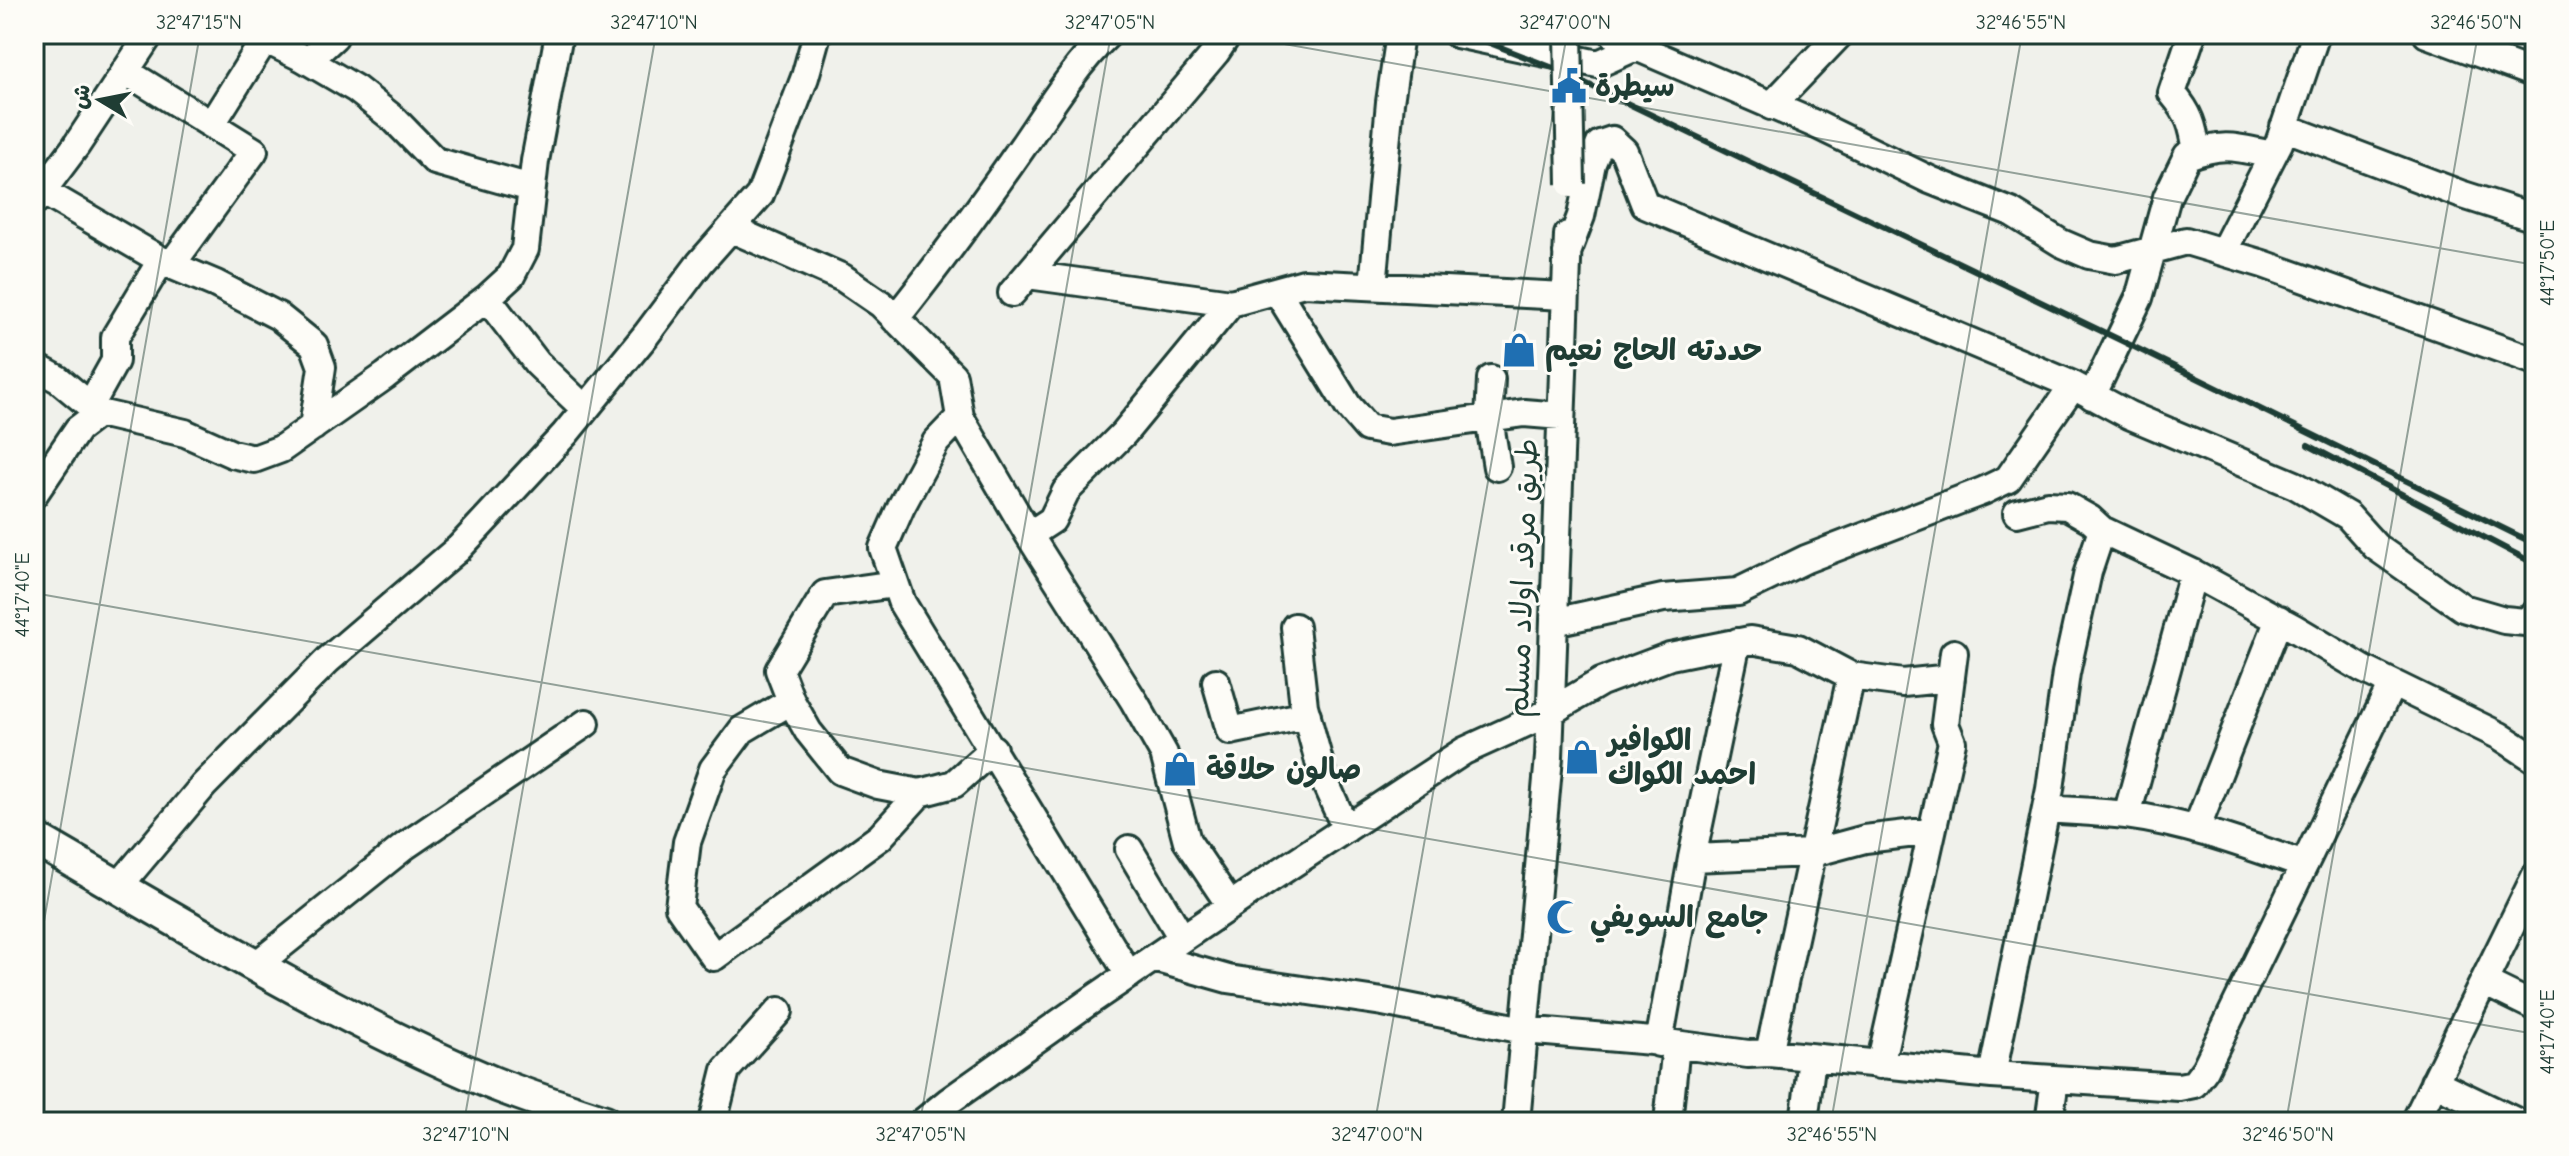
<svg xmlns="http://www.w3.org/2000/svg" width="2569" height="1156" font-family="'Comic Neue','Playpen Sans Arabic',sans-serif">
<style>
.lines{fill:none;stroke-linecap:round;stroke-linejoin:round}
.minor-casing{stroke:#1f3d34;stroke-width:32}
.major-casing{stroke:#1f3d34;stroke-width:38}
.minor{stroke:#fdfcf7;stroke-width:26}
.major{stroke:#fdfcf7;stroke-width:32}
.rail{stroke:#1f3d34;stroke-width:6}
.minor-bridge-casing{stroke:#1f3d34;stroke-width:32;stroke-linecap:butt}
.minor-bridge{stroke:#fdfcf7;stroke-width:26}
.ticks{fill:none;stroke:#1f3d34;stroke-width:2;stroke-opacity:0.45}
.labels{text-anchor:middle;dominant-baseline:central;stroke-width:6;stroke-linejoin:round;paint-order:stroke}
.poi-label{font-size:30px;font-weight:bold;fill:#1f3d34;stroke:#fdfcf7;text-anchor:start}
.street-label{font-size:30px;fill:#1f3d34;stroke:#fdfcf7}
.neatline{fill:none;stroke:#1f3d34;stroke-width:3}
.ticks-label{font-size:20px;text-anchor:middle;fill:#1f3d34}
</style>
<rect width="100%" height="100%" fill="#f0f1eb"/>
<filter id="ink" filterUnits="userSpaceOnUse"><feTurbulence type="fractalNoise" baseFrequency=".0125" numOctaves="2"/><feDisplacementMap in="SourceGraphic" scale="16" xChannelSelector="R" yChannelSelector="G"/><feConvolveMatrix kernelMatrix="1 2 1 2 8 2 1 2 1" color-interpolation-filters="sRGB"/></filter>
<g filter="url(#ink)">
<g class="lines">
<g class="minor-casing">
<path id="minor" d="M 254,34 L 303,58 L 356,89 L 394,119 L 435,161 L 531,188
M 1457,34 L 1598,64 L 1636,47
M 1614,34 L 1618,39 L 1815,124 L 1930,180 L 2011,212 L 2061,243 L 2089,255 L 2116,260 L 2186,241 L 2263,264 L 2535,361
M 2192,34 L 2172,93 C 2190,114 2193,125 2197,152
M 2427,34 L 2535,74
M 308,61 L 334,37 L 333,34
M 1771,106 L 1840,34
M 211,125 L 265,39
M 2284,127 L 2460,194 L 2535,218
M 42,191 L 166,263 L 216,284 L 278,316 L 314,345 L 322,367 L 313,427
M 34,202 L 76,146 L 150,34
M 732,229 L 843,278 L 881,304 L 953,376 L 960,417 L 936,442 L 901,507 L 883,548 L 902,603 L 1129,975
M 2223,252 L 2279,143 L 2316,34
M 1567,253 L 1581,216 L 1592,163 L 1600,144 L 1612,140 L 1624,151 L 1645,205 L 2073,385 L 2129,415 L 2295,485 L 2348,516 L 2376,547 L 2463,608 L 2504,620 L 2525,622 L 2535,614
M 1028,275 L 1231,303 L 1304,283 L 1565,296
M 1373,286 L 1390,102 L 1400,34
M 1277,291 L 1348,406 L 1367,428 L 1389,432 L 1524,413 L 1561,416
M 1012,293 L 1216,52 L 1228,34
M 487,298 L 537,363 L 585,409
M 895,319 C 940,263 982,205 1023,146 C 1049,108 1075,66 1108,34
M 34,366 L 58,379 L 99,413
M 1491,379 L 1489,419 L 1497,467
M 2092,396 L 2139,298 L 2167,197 L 2187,156 C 2224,142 2235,147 2272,155
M 90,406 L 115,361 L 115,337 L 156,269 L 177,257 L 254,151 L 125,71
M 960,417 L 1029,535 L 1134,701 L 1164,754 L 1187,841 L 1230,905
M 34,494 L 78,429 L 99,413 L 185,433 L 232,454 L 254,459 L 281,449 L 385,376 L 487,298 L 511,276 L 525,249 L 535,161 L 559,34
M 2017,513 L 2048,505 L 2067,506 L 2090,519 L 2102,530 L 2193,573 L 2294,628 L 2363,669 L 2500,736 L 2535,759
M 1029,535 L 1052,520 L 1066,491 L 1124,433 L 1231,303
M 895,584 L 825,594 L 779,670 L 791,701 L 808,731 L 840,771 L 878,785 L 920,793 L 954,784 L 993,749
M 1554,622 L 1663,598 L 1738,592 L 1806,559 L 1983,491 L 2008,479 L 2073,385
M 1295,627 L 1304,706 L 1324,780 L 1346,829
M 1216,682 L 1230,731 L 1307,715
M 791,701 L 742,730 L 713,769 L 687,842 L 679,907 L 714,957 L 880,837 L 920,793
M 2046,809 C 2073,811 2100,812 2126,815 C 2187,823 2247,845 2304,865
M 2127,815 L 2193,573
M 2196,830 L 2279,619
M 1129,849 L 1182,938
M 1692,858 L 1813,853 L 1865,839 L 1932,831
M 118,887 L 204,785 L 328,660 L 459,548 L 565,434 L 646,335 L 700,263 L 760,195 L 805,77 L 817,34
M 1154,958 L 1228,979 L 1383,1002 L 1524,1030 L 1652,1041 L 1748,1054 L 1769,1053 L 1992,1075 L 2179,1087 L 2194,1084 L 2205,1069 L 2392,684
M 255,966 L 405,846 L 586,723
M 2484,982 L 2535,1007
M 1659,1043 L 1692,858 L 1737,642
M 1769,1053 L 1851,676
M 1880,1065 L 1952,742 L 1945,724 L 1954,653
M 1992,1075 L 2050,789 L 2066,673 L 2088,572 L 2102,530
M 2434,1082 L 2517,1122
M 713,1122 L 726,1070 L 779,1011
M 923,1122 L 949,1101 L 1086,1004 L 1268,880 L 1464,751 L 1550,712 L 1601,682 L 1670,656 L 1750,640 L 1798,648 L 1851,676 L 1903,683 L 1951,678
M 1516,1122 L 1549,757 L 1568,235
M 1668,1122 L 1676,1045
M 1804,1122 L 1812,1058
M 2049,1122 L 2055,1080
M 2415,1122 L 2535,877"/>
</g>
<g class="major-casing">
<path id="major" d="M 34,838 C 183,924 331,1015 490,1082 C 527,1097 566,1109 605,1122"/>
</g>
<use href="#minor" class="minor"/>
<use href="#major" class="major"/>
<path class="rail" d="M 1467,34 L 1556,69 L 2120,340 L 2535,544
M 2308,445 L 2535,564"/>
<g class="minor-bridge-casing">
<path id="minor-bridge" d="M 1568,34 L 1571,184"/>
</g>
<use href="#minor-bridge" class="minor-bridge"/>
</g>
</g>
<path class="ticks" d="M 1227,34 L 2535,265M 34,593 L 2535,1034M 34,978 L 200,34M 464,1122 L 656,34M 920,1122 L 1111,34M 1375,1122 L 1567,34M 1831,1122 L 2022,34M 2286,1122 L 2478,34"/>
<defs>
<g id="civic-bare" transform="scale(2.76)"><path d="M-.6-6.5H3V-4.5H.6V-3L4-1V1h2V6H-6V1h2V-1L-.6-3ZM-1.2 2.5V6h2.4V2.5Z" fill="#1f6fb2" stroke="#fdfcf7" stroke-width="2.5" paint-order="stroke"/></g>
<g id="shop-bare" transform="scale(2.76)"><path d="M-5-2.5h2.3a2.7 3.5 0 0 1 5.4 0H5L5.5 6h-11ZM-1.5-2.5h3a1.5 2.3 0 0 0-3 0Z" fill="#1f6fb2" stroke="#fdfcf7" stroke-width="2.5" paint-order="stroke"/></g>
<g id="mosque-bare" transform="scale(2.76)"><path d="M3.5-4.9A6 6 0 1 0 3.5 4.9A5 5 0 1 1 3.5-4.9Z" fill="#1f6fb2" stroke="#fdfcf7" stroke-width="2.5" paint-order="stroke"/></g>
</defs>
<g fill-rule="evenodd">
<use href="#civic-bare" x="1569" y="86"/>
<use href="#shop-bare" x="1519" y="350"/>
<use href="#shop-bare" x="1582" y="757"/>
<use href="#shop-bare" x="1180" y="769"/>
<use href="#mosque-bare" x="1564" y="917"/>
</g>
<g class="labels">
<g class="poi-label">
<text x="1595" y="86">سيطرة</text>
<text x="1545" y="350">حددته الحاج نعيم</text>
<text x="1608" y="740">الكوافير<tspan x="1608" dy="34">احمد الكواك</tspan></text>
<text x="1206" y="769">صالون حلاقة</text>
<text x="1590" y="917">جامع السويفي</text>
</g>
<g class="street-label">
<text transform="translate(1523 578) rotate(-88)">طريق مرقد اولاد مسلم</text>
</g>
</g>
<rect width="2569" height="1156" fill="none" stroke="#fdfcf7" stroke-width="88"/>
<g transform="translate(100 100) rotate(280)" stroke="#fdfcf7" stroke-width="6" paint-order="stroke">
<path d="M0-6L14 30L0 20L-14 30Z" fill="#1f3d34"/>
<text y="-12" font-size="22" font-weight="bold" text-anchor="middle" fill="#1f3d34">ش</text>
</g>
<rect x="44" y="44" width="2481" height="1068" class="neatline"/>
<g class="ticks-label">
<text x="199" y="29">32°47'15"N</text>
<text x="654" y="29">32°47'10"N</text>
<text x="1110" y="29">32°47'05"N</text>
<text x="1565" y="29">32°47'00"N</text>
<text x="2021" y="29">32°46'55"N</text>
<text x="2476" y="29">32°46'50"N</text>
<text transform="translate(2547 263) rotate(-90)" y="7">44°17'50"E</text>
<text transform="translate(22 595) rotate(-90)" y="7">44°17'40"E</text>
<text transform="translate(2547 1032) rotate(-90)" y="7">44°17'40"E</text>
<text x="466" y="1141">32°47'10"N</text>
<text x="921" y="1141">32°47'05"N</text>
<text x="1377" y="1141">32°47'00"N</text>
<text x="1832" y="1141">32°46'55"N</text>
<text x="2288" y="1141">32°46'50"N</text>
</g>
</svg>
